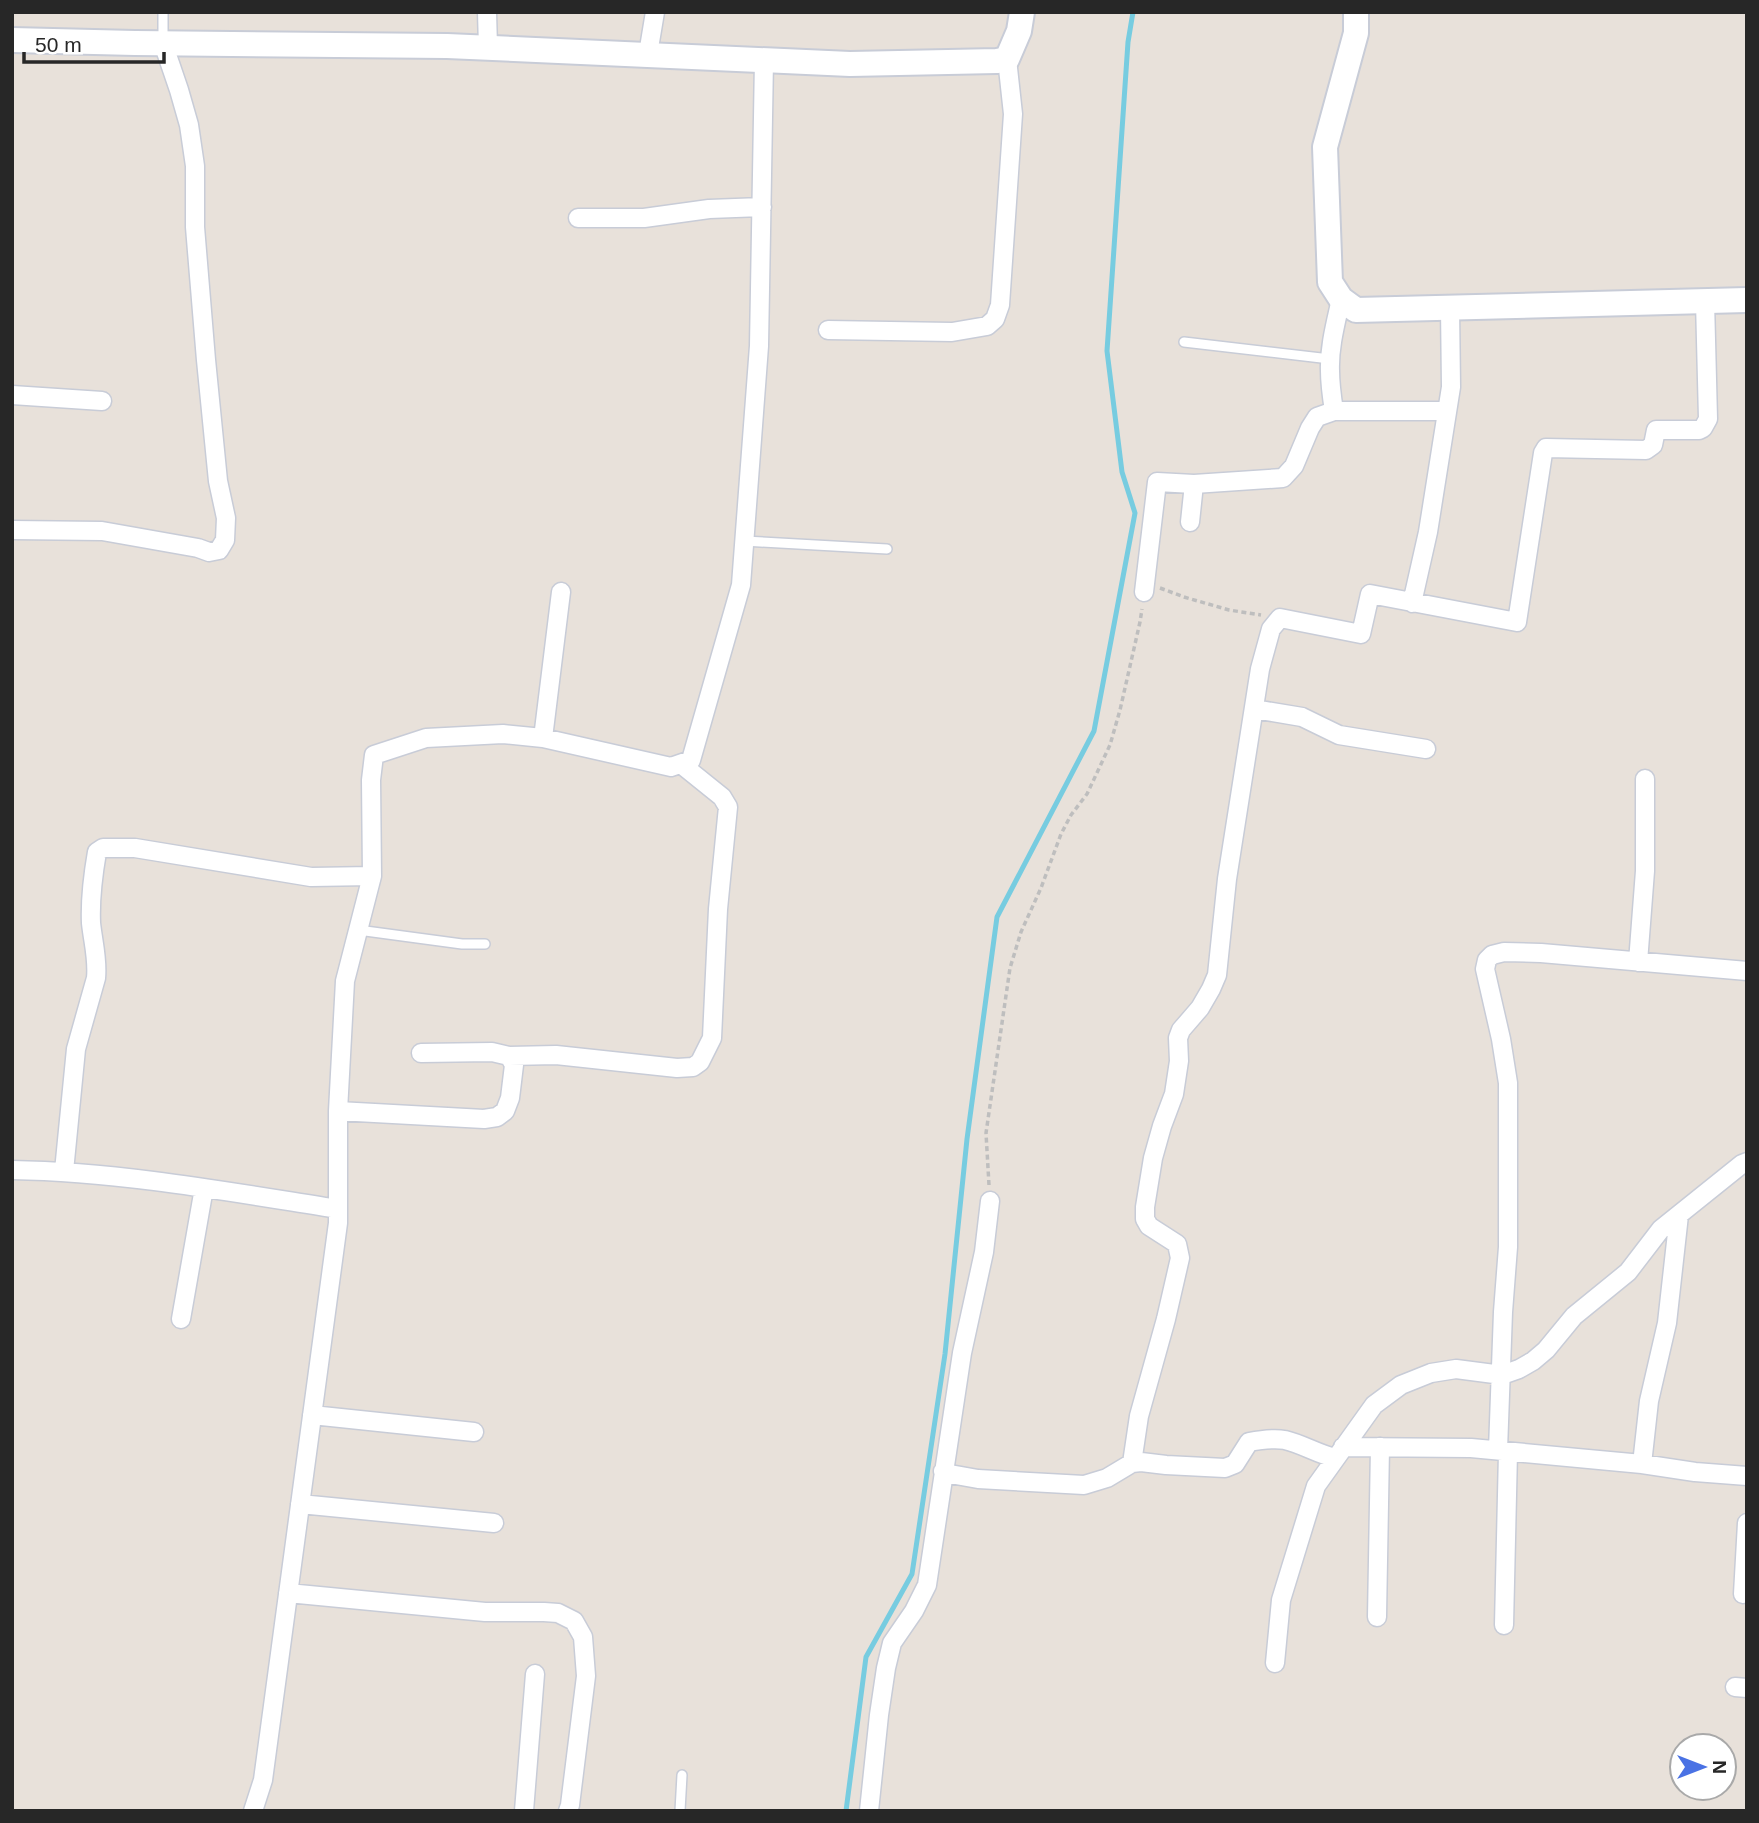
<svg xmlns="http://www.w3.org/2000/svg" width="1759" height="1823" font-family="Helvetica,sans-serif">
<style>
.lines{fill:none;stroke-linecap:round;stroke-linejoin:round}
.stream{stroke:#77cce0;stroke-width:5}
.lane-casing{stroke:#c8ccd7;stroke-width:12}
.street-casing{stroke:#c8ccd7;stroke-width:21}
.secondary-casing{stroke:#c8ccd7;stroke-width:28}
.path{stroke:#bebebe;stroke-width:3.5;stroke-dasharray:5 3.5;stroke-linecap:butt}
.lane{stroke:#fff;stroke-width:9}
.street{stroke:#fff;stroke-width:18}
.secondary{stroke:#fff;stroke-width:24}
</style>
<rect width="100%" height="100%" fill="#e8e1da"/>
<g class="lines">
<path class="stream" d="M 846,1811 L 866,1657 L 912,1574 L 945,1354 L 967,1139 L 997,917 L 1094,731 L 1135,513 L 1122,472 L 1107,351 L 1128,42 L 1133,12"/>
<g class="lane-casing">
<path id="lane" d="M 163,42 L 163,12
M 1184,342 L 1330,359
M 744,541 L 887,549
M 358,930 L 462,944 L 485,944
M 680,1811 L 682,1775"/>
</g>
<g class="street-casing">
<path id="street" d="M 487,12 L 488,47
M 648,54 L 655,12
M 578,218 L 644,218 L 709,209 L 762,207
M 828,330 L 952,332 L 987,326 L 995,319 L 1000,305 L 1013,114 L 1007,59
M 12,395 L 102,401
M 1334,411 C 1332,398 1330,384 1330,371 C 1329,347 1336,322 1341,299
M 1190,522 L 1194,484 L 1283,478 L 1294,466 L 1310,428 L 1317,417 L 1334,411 L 1447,411
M 12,530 L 102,531 L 198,548 L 209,552 L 219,550 L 225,540 L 226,518 L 218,481 L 206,360 L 195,227 L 195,166 L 189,125 L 179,90 L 163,43
M 1144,592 L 1157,482 L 1194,484
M 1412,603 L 1428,532 L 1451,387 L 1450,308
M 1254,709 L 1302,717 L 1339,735 L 1426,749
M 543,738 L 561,592
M 1638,962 L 1645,871 L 1645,779
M 509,1056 L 556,1055 L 677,1068 L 693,1067 L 700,1062 L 712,1038 L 718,909 L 728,807 L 722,797 L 681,764
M 338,1111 L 484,1119 L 497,1117 L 505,1111 L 510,1098 L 514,1065 L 509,1056 L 492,1052 L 421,1053
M 12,1170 C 122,1172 230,1192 338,1209
M 64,1171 L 76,1049 L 96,978 C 98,959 93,942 91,923 C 90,900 93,875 97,852 L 103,848 L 135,848 L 311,877 L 372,876
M 181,1319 L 204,1188
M 312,1415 L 474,1432
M 1343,1447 L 1471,1448 L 1642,1464 L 1695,1472 L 1747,1476
M 1498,1450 L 1503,1312 L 1508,1247 L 1508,1083 L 1501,1039 L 1485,969 L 1487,960 L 1492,955 L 1504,952 L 1541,953 L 1747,971
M 1132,1463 L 1139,1416 L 1166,1319 L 1180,1258 L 1177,1244 L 1149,1226 L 1145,1219 L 1145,1207 L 1153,1158 L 1162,1126 L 1174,1094 L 1179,1061 L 1178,1038 L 1181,1030 L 1200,1008 L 1211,989 L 1217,975 L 1227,879 L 1260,669 L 1271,629 L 1280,618 L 1361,634 L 1370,594 L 1517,622 L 1543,453 L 1546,448 L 1646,450 L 1653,445 L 1656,430 L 1699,430 L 1703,428 L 1708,419 L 1705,301
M 1642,1464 L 1649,1401 L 1667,1323 L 1679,1215
M 943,1471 L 950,1474 L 978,1479 L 1084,1485 L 1107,1478 L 1132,1463 L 1141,1462 L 1166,1465 L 1225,1468 L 1235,1464 L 1249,1442 C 1260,1440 1274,1438 1285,1440 C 1302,1444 1318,1454 1335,1458
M 300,1504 L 494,1523
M 288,1593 L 485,1612 L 544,1612 L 558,1613 L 574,1621 L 583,1637 L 586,1676 L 570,1805 L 568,1811
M 1743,1594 L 1747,1523
M 1377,1617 L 1380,1447
M 1504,1625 L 1508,1452
M 1275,1663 L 1281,1600 L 1316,1486 L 1374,1405 L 1401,1385 L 1431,1373 L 1456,1369 L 1502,1375 L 1519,1369 L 1533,1361 L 1546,1350 L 1574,1316 L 1628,1272 L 1661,1229 L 1742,1164 L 1747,1162
M 1735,1687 L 1747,1688
M 253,1811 L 263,1780 L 338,1223 L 338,1111 L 345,981 L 372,876 L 371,780 L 374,755 L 426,738 L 503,734 L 543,738 L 671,767 L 691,760 L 741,585 L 759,346 L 764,60
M 524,1811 L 535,1674
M 869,1811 L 879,1715 L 886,1668 L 892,1643 L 914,1611 L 927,1585 L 962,1353 L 984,1252 L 990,1201"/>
</g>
<g class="secondary-casing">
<path id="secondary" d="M 1356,12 L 1356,33 L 1325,147 L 1330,282 L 1341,299 L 1356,310 L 1747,300
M 12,40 L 135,43 L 447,46 L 850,64 L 997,61 L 1007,59 L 1019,31 L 1022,12"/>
</g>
<path class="path" d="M 1160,588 L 1184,597 L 1229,610 L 1261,615
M 989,1185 L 986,1133 L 1010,968 L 1021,932 L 1041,888 L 1061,834 L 1071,815 L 1087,794 L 1110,745 L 1120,710 L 1140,622 L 1142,609"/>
<use href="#lane" class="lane"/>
<use href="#street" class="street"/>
<use href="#secondary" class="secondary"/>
</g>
<rect width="1759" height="1823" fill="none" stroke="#272727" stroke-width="28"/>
<g transform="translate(1703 1767) rotate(90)"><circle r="33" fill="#ffffff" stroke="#a9a9a9" stroke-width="2"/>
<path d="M0-5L12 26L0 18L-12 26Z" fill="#4a72e4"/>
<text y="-10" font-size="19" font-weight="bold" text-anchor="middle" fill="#272727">N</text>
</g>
<path d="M24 52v10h140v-10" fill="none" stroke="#272727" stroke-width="3.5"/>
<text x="35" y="52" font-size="21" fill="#272727" stroke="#ffffff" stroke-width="5" paint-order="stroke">50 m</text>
</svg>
